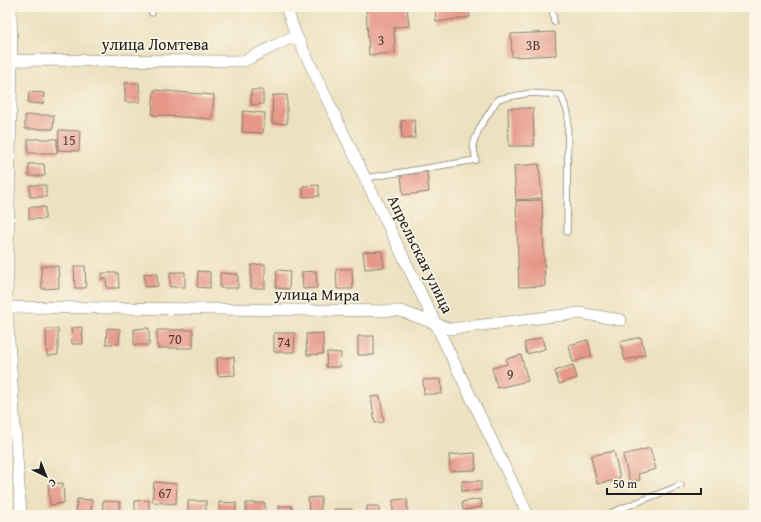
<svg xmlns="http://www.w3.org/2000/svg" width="761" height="522" font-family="'Gentium Book Plus',serif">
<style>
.building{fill:#e69788}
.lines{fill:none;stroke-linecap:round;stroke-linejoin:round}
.service-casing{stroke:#847e6e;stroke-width:7}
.minor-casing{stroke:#847e6e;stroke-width:12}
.service{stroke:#fff;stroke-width:5.5}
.minor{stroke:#fff;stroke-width:11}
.labels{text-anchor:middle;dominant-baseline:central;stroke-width:3.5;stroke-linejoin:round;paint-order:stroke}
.number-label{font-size:14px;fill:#4e3b37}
.street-label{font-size:16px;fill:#1c1c1c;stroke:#fcf5e5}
</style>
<rect width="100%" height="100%" fill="#fcf5e5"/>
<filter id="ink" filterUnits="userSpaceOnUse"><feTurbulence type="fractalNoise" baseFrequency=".025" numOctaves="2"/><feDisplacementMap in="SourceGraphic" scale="8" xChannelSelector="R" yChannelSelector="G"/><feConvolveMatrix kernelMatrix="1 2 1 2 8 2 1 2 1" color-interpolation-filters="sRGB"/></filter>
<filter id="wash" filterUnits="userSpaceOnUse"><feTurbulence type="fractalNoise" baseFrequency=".012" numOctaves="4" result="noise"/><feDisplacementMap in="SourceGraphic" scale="16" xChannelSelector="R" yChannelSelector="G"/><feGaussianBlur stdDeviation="0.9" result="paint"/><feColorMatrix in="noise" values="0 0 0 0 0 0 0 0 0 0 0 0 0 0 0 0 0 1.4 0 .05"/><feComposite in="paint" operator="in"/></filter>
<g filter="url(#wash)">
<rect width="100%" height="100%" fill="#ece1c0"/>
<g id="blocks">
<path class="building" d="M 366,7 L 407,7 L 409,26 L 394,27 L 395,53 L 369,55 Z
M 435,7 L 468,7 L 470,17 L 436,22 Z
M 555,32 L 556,55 L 512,57 L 511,34 Z
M 125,83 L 139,83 L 140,102 L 125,102 Z
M 154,90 L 214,95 L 212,119 L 152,115 Z
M 251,90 L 263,90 L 263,104 L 251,105 Z
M 29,92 L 44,93 L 43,104 L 28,103 Z
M 273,95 L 287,95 L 287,124 L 272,123 Z
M 508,108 L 533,108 L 534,146 L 509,146 Z
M 243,111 L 265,113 L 263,133 L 242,132 Z
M 25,115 L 54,115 L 53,129 L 25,129 Z
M 414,120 L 415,138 L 402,139 L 401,121 Z
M 59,130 L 80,131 L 79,151 L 58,150 Z
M 28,139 L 57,139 L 57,153 L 28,153 Z
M 29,164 L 44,164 L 45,176 L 29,176 Z
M 539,164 L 542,198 L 516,200 L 514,166 Z
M 427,172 L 429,192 L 403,195 L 401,175 Z
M 30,185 L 46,185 L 46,197 L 30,197 Z
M 319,185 L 319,196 L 303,197 L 303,186 Z
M 542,200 L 545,286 L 519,287 L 516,201 Z
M 29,207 L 45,207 L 45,219 L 29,219 Z
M 382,251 L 384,267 L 365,269 L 363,252 Z
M 265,264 L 265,288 L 251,288 L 251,265 Z
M 41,266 L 58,266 L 59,288 L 42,289 Z
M 74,266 L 85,266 L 86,288 L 75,288 Z
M 336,269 L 352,269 L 353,289 L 337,289 Z
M 277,270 L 290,271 L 289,289 L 276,288 Z
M 198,271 L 210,272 L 210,288 L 197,287 Z
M 316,271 L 317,288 L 303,289 L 302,272 Z
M 170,272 L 185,272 L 185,287 L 170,287 Z
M 102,273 L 118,273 L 119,288 L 107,288 L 106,279 L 102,280 Z
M 157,273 L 158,286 L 145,287 L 144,274 Z
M 220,273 L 238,274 L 238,288 L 220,288 Z
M 82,327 L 83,344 L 72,344 L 71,328 Z
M 107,328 L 120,329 L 119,344 L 106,344 Z
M 149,328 L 149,345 L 134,345 L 134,329 Z
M 46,329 L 58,329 L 58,355 L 47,356 Z
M 157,330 L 193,330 L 193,348 L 157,348 Z
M 274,333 L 295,333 L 294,352 L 274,352 Z
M 323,333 L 323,354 L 307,355 L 306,334 Z
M 358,336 L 374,336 L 374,355 L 358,355 Z
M 542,337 L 545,349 L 527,354 L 524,343 Z
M 641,337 L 645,355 L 625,360 L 620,342 Z
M 588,340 L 592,356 L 573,362 L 569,345 Z
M 327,352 L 341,353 L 340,367 L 326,367 Z
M 521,355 L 528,381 L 497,388 L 492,368 L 507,364 L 506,359 Z
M 234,357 L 235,375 L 218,376 L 217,358 Z
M 573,365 L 577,378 L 559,384 L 555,371 Z
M 441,379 L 442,394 L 424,394 L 423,380 Z
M 380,396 L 384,422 L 375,423 L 371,397 Z
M 650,448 L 656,469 L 638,474 L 640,480 L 630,483 L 623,455 Z
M 614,451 L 620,479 L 597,484 L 591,456 Z
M 475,453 L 476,470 L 450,471 L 449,455 Z
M 462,481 L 481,481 L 481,490 L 462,491 Z
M 154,482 L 177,484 L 176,504 L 152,502 Z
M 63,483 L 64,503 L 50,505 L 48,484 Z
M 321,497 L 321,515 L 309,515 L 308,498 Z
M 77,499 L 92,500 L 91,515 L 76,515 Z
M 407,499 L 408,515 L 393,515 L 393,500 Z
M 481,499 L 482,507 L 463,510 L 462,502 Z
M 149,500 L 149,515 L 135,515 L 135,501 Z
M 103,501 L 120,502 L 119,515 L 102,515 Z
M 188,501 L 206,501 L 206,515 L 188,515 Z
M 219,502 L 236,503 L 236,515 L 219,515 Z
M 246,503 L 265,503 L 265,515 L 246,515 Z
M 279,506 L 292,506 L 292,515 L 279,515 Z
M 367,506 L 379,506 L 379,515 L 367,515 Z
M 334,509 L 352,509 L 352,515 L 334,515 Z"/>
</g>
</g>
<g filter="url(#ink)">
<use href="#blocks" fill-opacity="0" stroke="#847e6e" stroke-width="1"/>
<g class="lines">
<g class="service-casing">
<path id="service" d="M 151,7 L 152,13
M 552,7 L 554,22
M 366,178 L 476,160 L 473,144 L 480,127 L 498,99 L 530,93 L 561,95 L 568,113 L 567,232
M 605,515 L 681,485"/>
</g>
<g class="minor-casing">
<path id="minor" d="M 286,7 L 296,35 L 528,515
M 7,60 L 244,61 L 296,35
M 7,293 L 12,60 L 11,7
M 7,307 L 401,311 L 450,329 L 579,313 L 621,320
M 7,312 L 21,515"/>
</g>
<use href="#service" class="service"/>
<use href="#minor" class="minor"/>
</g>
</g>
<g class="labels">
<g class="number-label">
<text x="381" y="40">3</text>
<text x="533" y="45">3В</text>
<text x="69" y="140">15</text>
<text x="175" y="339">70</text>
<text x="284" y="342">74</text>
<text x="510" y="374">9</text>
<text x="165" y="493">67</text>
</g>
<g class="street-label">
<text x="155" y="44">улица Ломтева</text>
<text transform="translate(421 254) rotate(64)">Апрельская улица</text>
<text transform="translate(317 294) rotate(1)">улица Мира</text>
</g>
</g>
<rect width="761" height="522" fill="none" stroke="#fcf5e5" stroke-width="24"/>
<g transform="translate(46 476) rotate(137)" stroke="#fcf5e5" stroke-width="3" paint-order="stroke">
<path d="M0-3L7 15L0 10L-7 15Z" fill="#1c1c1c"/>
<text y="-6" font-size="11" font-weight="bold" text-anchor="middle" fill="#1c1c1c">С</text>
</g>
<path d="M607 488v6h94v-6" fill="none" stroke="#1c1c1c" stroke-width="2"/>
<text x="613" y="488" font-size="12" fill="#1c1c1c" stroke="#fcf5e5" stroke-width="3" paint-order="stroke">50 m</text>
</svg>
